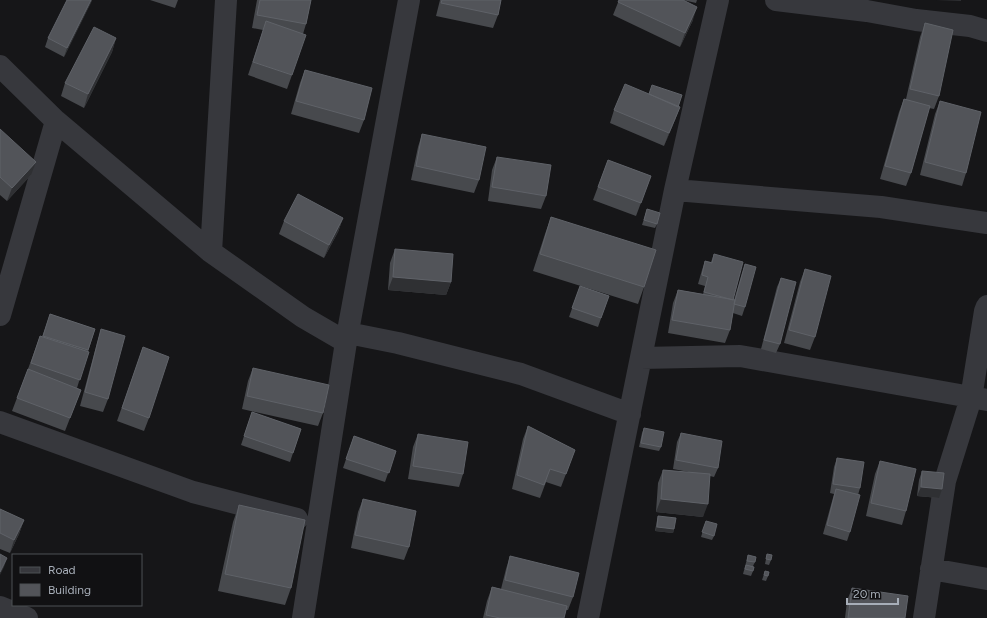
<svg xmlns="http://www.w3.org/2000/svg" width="987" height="618" font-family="Figtree,sans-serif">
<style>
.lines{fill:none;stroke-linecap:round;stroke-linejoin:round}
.minor{stroke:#37383d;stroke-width:22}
.wall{fill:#47494d}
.shaded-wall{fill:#2f3033}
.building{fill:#525459;stroke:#5f6268}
</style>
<rect width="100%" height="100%" fill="#161618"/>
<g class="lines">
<path class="minor" d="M 776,0 L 867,11 L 916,20 L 970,26 L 987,31
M 0,66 L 56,121 L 211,252 L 303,317 L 346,342
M 675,190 L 881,207 L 987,223
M 211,252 L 226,0
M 0,315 L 56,121
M 348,333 L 398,343 L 521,374 L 630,414
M 641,358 L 740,356 L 987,400
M 0,422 L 193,492 L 297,519
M 931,569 L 987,579
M 0,607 L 27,618
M 303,618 L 346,342 L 409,0
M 588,618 L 675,190 L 718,0
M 924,618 L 945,481 L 971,398 L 985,311 L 987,306"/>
</g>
<path class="wall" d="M 67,0 L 92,0 L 64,57 L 45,47 L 48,38 Z
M 150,0 L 178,0 L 175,8 Z
M 257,0 L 311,0 L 306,24 L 303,34 L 292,75 L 287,89 L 248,75 L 263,30 L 252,28 Z
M 440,0 L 501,0 L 498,15 L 493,28 L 436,16 Z
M 619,0 L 697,0 L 696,3 L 683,0 L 693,20 L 680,47 L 613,15 Z
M 925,23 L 939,96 L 934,109 L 929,108 L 911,173 L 906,186 L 880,179 L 899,112 L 904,99 L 906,99 L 920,37 Z
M 116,38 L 112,52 L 84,108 L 61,96 L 65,83 Z
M 305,70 L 364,120 L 359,133 L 291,114 L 300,83 Z
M 940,101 L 966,173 L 962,186 L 920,175 L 935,114 Z
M 678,107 L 680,107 L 675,120 L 664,146 L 610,123 L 614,110 Z
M 0,129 L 31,175 L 7,201 L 0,195 Z
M 422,134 L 479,180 L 474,193 L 411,180 L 418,147 Z
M 497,157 L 546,196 L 541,209 L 488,201 L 492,170 Z
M 608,160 L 651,176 L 636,216 L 593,200 Z
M 647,209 L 657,224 L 655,228 L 642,225 Z
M 551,217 L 644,287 L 638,304 L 533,271 L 545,234 Z
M 343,218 L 338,232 L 324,258 L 279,234 L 284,221 Z
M 395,249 L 451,282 L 446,295 L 388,290 L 390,263 Z
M 714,254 L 733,300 L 734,300 L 742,273 L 745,264 L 745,307 L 742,316 L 733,313 L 730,330 L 725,343 L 668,333 L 673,303 L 678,290 L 703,294 L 705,286 L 698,284 L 702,270 L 705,261 L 711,262 Z
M 805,269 L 815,337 L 810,350 L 784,343 L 800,282 Z
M 781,278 L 780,344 L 776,353 L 761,349 L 777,287 Z
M 580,286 L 609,296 L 598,327 L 569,317 Z
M 50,314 L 95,329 L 77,388 L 81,390 L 65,431 L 12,411 L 28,369 L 40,336 L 42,337 Z
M 101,330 L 108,399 L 103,412 L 80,406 L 97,343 Z
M 143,347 L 149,418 L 144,431 L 117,421 Z
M 253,368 L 323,413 L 318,426 L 242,409 L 248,381 Z
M 252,412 L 301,429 L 290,462 L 241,445 Z
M 528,426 L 575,450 L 561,487 L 546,482 L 540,498 L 512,489 L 523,439 Z
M 644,428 L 661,447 L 659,451 L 639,447 L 642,433 Z
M 681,433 L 718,468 L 714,477 L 710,476 L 703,517 L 656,512 L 658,483 L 663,470 L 694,473 L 673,469 L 677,442 Z
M 418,434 L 463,474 L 459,487 L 408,479 L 413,447 Z
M 354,436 L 396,451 L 385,482 L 343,468 Z
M 837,458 L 860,488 L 858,495 L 850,532 L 847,541 L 823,534 L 834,494 L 830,493 L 834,467 Z
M 880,461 L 906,511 L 902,525 L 866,516 L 875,474 Z
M 922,471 L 939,498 L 917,496 L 919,480 Z
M 363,499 L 409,547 L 404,560 L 351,548 L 358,512 Z
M 239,505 L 291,588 L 285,605 L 218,591 L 233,522 Z
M 0,509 L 24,520 L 19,534 L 10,553 L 0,549 Z
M 658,516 L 674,529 L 673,533 L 655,531 L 657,520 Z
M 706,521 L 714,536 L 712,540 L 701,537 Z
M 767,554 L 771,560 L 769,565 L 765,564 Z
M 748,555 L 755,562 L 753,566 L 753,571 L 751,576 L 743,574 Z
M 510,556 L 573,597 L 568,610 L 566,610 L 564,618 L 483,618 L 487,601 L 492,587 L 501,589 L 506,569 Z
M 765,571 L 768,576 L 766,581 L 762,580 Z
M 852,588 L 905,618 L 845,618 L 847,601 Z"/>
<path class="shaded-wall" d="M 91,0 L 92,0 L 91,3 L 64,57 L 67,48 Z
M 936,0 L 961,0 L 961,1 Z
M 697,7 L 693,20 L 680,47 L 685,33 Z
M 116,38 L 112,52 L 84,108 L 88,94 Z
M 680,107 L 675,120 L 664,146 L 669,133 Z
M 36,162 L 31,175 L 7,201 L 12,188 Z
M 343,218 L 338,232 L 324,258 L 329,245 Z
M 393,277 L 451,282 L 446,295 L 388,290 Z
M 921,487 L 942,489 L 939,498 L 917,496 Z
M 661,499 L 708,504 L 703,517 L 656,512 Z
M 24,520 L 19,534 L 10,553 L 14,540 Z
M 657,527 L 674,529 L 673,533 L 655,531 Z
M 7,558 L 4,567 L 0,575 L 0,572 Z"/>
<path class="building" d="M 67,0 L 91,0 L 67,48 L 48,38 Z
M 260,0 L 311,0 L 306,24 L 257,15 Z
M 442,0 L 501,0 L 498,15 L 441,3 Z
M 619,0 L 683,0 L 697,7 L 685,33 L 618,2 Z
M 266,21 L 306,35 L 292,75 L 253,62 Z
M 925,23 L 953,30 L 939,96 L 910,89 Z
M 94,27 L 116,38 L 88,94 L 65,83 Z
M 305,70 L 372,88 L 364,120 L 296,101 Z
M 625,84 L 680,107 L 669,133 L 614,110 Z
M 652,85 L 682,95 L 678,107 L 649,94 Z
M 904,99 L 930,106 L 911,173 L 885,166 Z
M 940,101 L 981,112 L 966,173 L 925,162 Z
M 0,129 L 36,162 L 12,188 L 0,177 Z
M 422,134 L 486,147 L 479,180 L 416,166 Z
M 497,157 L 551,165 L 546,196 L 492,187 Z
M 608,160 L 651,176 L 641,203 L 598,187 Z
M 298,194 L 343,218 L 329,245 L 284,221 Z
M 647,209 L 660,213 L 657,224 L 644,220 Z
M 551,217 L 656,250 L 644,287 L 540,254 Z
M 395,249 L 453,254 L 451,282 L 393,277 Z
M 714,254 L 743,262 L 733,300 L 704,292 L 708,277 L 702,275 L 705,261 L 712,263 Z
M 745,264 L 756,267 L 745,307 L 734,304 Z
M 805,269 L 831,276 L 815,337 L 789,330 Z
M 781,278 L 796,282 L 780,344 L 764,340 Z
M 580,286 L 609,296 L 601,318 L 572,308 Z
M 678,290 L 735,300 L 730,330 L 672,320 Z
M 50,314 L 95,329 L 88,350 L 43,336 Z
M 101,329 L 125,336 L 108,399 L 85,392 Z
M 40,336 L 89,352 L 80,380 L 31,363 Z
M 143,347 L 169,357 L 149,418 L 122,408 Z
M 253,368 L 329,385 L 323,413 L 247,396 Z
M 28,369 L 81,390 L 70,418 L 17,398 Z
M 252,412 L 301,429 L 293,453 L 244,436 Z
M 528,426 L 575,450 L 566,474 L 550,469 L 544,485 L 517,475 Z
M 644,428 L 664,432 L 661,447 L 641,443 Z
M 681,433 L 722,441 L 718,468 L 676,460 Z
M 418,434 L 468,442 L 463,474 L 413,466 Z
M 354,436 L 396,451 L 389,473 L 346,459 Z
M 837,458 L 864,462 L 860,488 L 833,484 Z
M 880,461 L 916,469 L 906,511 L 871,503 Z
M 663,470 L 710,474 L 708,504 L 661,499 Z
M 922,471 L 944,473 L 942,489 L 921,487 Z
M 836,489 L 860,495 L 850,532 L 827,525 Z
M 363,499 L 416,511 L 409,547 L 355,535 Z
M 239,505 L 305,520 L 291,588 L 225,574 Z
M 0,509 L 24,520 L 14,540 L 0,533 Z
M 658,516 L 676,518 L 674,529 L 657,527 Z
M 706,521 L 717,524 L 714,536 L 702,532 Z
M 0,554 L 7,558 L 0,572 Z
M 767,554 L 772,555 L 771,560 L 766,559 Z
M 748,555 L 756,557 L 755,562 L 747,561 Z
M 510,556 L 579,573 L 573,597 L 505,580 Z
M 746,565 L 754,567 L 753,571 L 745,569 Z
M 765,571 L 769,572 L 768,576 L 764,575 Z
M 492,587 L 567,606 L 564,618 L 500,618 L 486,615 Z
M 852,588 L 908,596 L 905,618 L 848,618 Z"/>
<rect x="12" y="554" width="130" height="52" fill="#111113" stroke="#4d5055"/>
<rect x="20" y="567" width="20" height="6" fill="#37383d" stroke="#4d5055"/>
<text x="48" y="574" font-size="12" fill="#a7aeb8">Road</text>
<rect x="20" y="584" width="20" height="12" fill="#525459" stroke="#4d5055"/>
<text x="48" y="594" font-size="12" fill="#a7aeb8">Building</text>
<path d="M847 598v6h51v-6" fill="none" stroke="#a7aeb8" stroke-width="2"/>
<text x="853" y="598" font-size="12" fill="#a7aeb8" stroke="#111113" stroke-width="3" paint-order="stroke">20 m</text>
</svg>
